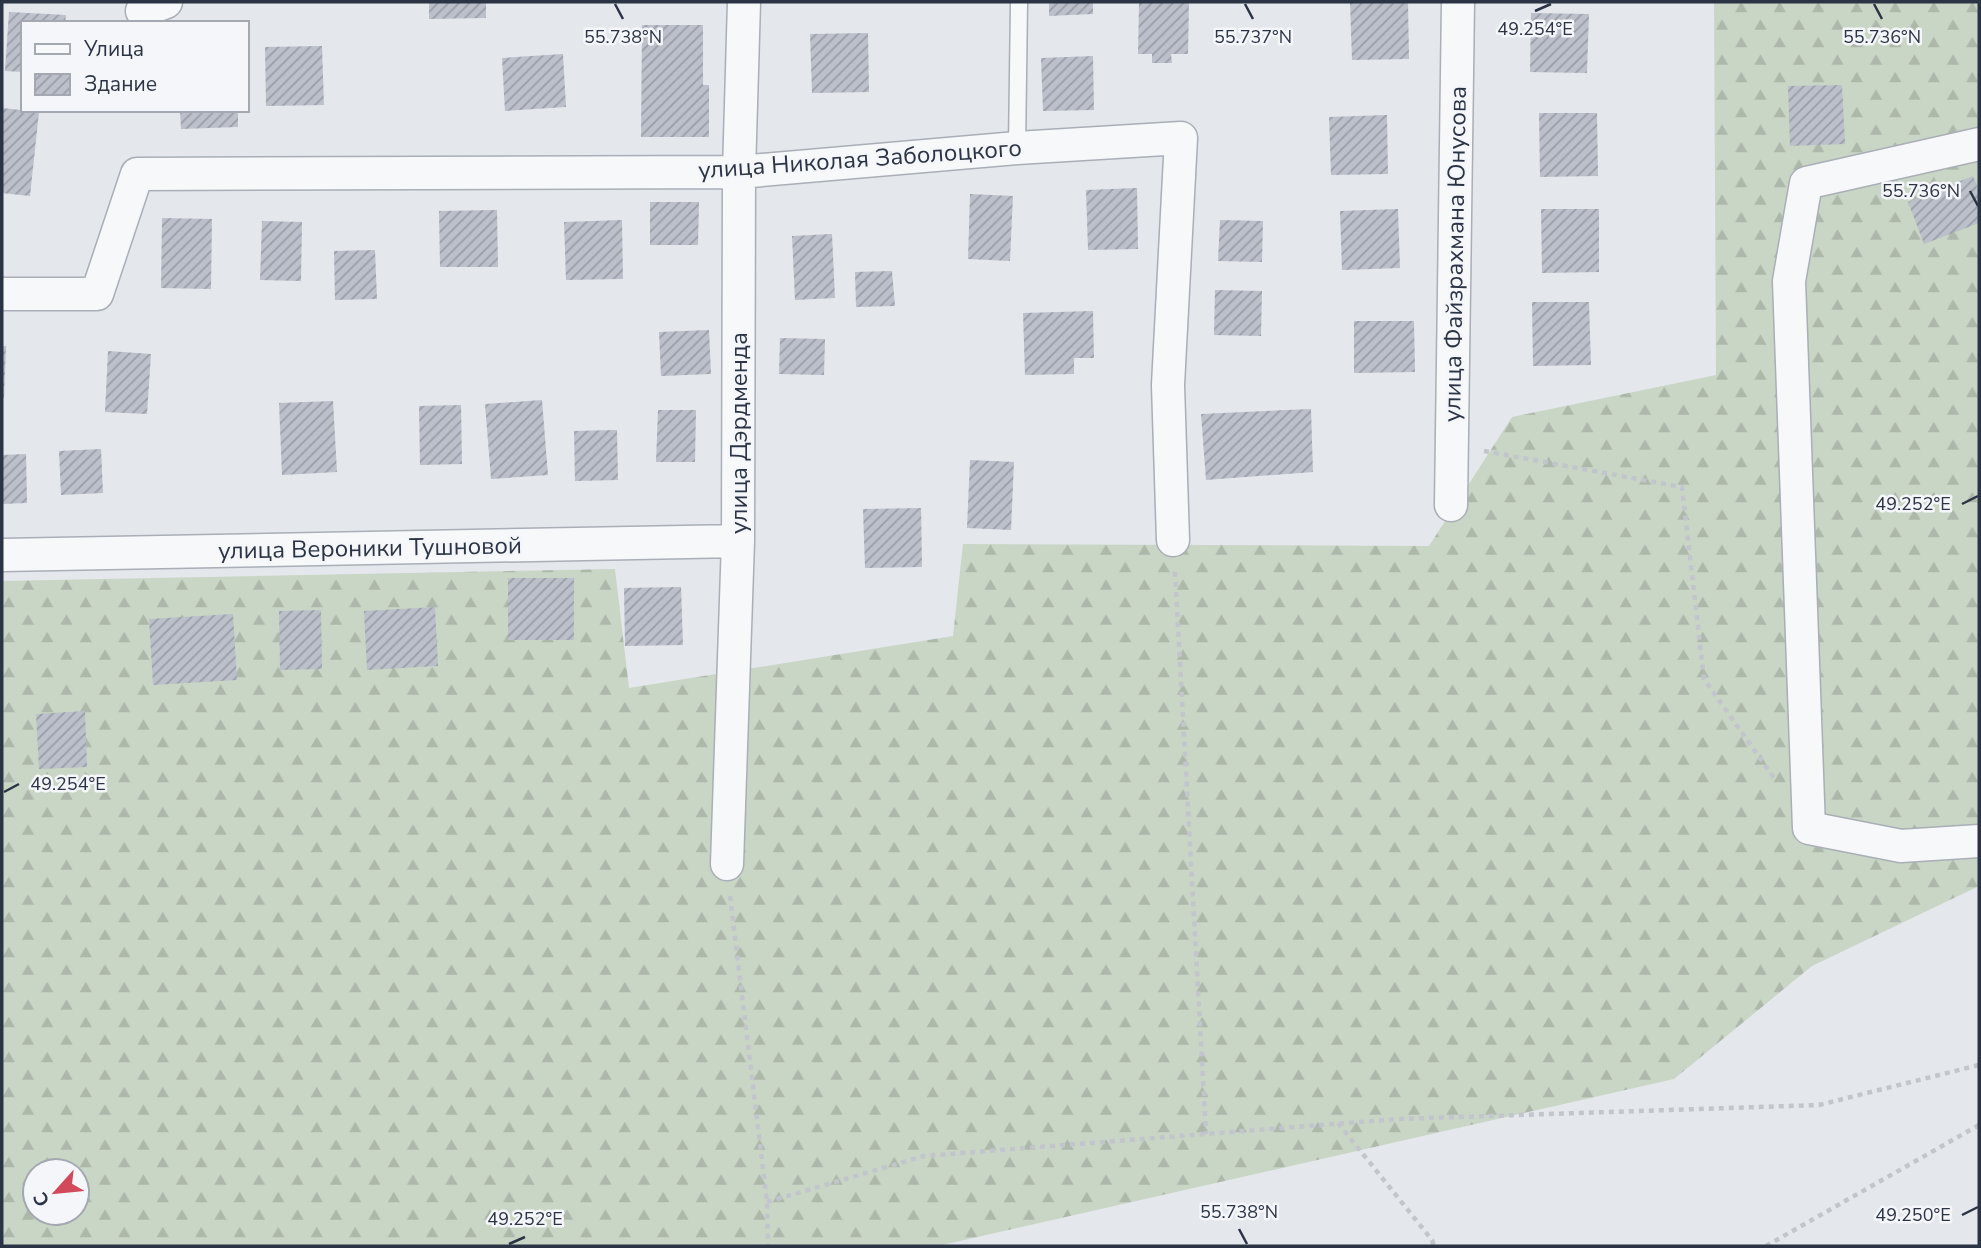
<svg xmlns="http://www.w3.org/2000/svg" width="1981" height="1248" font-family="'Nunito Sans',sans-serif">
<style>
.forest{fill:url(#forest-firs);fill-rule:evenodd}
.building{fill:url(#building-hatch)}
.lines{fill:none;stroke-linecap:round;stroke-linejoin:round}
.service-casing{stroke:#a9aeb7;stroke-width:19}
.minor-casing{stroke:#a9aeb7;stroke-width:35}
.path{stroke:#c2c5cb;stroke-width:4.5;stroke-dasharray:5 5;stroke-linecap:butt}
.service{stroke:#f7f8fa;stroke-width:16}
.minor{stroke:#f7f8fa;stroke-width:32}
.ticks{fill:none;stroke:#2b3445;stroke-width:2.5}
.labels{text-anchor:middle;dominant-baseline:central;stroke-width:5;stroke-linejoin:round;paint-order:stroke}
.street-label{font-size:24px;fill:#2b3445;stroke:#f4f6f9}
.ticks-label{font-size:18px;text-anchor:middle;fill:#2b3445;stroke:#f4f6f9;stroke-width:5;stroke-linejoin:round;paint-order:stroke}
</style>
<defs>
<pattern id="forest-firs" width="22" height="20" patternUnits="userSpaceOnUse" patternTransform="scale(1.75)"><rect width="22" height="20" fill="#c9d6c5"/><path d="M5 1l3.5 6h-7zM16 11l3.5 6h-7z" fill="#adb8ab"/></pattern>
<pattern id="building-hatch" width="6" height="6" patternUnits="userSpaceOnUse" patternTransform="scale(1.75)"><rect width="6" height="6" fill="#bbc0ca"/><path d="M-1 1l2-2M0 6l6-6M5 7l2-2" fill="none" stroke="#989da6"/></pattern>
</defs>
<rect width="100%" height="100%" fill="#e4e7ec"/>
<path class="forest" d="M 1714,2 L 1979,2 L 1979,886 L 1812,966 L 1674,1079 L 938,1246 L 2,1246 L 2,581 L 615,569 L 629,688 L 953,636 L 963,544 L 1429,546 L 1512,417 L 1716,375 ZM 35,1171 L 77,1171 L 77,1213 L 35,1213 Z"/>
<path class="building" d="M 429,2 L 486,2 L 486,18 L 429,19 Z
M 1049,2 L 1093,2 L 1093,14 L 1049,16 Z
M 1139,2 L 1189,2 L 1188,54 L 1171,54 L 1172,63 L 1152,63 L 1152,54 L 1138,54 Z
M 1350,2 L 1408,2 L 1409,59 L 1352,60 Z
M 9,12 L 66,15 L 65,23 L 23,23 L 23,72 L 5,71 Z
M 1531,13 L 1589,14 L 1587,73 L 1530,72 Z
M 642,25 L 703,25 L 703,85 L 709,85 L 709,137 L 641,137 Z
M 868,33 L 869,92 L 812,93 L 810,34 Z
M 322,46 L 324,105 L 266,106 L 265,47 Z
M 563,54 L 566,107 L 505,111 L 502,58 Z
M 1093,56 L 1094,110 L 1043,111 L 1041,58 Z
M 1842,85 L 1845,144 L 1790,146 L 1788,86 Z
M 2,108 L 39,112 L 30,196 L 2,193 Z
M 180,110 L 238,110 L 238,127 L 181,129 Z
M 1539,113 L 1597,113 L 1598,176 L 1540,177 Z
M 1387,115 L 1388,174 L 1331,175 L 1329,117 Z
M 1973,176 L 1979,193 L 1979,223 L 1924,244 L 1908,202 Z
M 1137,188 L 1138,249 L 1088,250 L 1086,190 Z
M 970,194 L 1013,196 L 1010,261 L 968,259 Z
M 650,202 L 699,202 L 698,245 L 650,245 Z
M 1398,209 L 1400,268 L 1342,270 L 1340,211 Z
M 1541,209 L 1599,209 L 1599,272 L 1542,273 Z
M 497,210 L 498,267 L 440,267 L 439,211 Z
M 162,218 L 212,219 L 211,289 L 161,288 Z
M 622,220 L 623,279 L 566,280 L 564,222 Z
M 1220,220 L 1263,221 L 1262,262 L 1218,261 Z
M 262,221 L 302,222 L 301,281 L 260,280 Z
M 832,234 L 835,298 L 795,300 L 792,236 Z
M 375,250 L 377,299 L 335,300 L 334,251 Z
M 892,271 L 895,306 L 856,307 L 855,272 Z
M 1215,290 L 1262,291 L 1261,336 L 1214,335 Z
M 1532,302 L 1589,302 L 1591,365 L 1533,366 Z
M 1093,311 L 1094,358 L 1074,358 L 1074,374 L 1025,375 L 1023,313 Z
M 1354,321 L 1414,321 L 1415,372 L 1354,373 Z
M 709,330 L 711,374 L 661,376 L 659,332 Z
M 780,338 L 825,339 L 824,375 L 779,374 Z
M 2,346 L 6,346 L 4,398 L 2,398 Z
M 108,351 L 151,354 L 147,414 L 105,412 Z
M 542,400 L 548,475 L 491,479 L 485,404 Z
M 333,401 L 337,472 L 282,475 L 279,403 Z
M 461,405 L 462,464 L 420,465 L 419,406 Z
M 1311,409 L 1313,472 L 1206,480 L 1201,414 Z
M 658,410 L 696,410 L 695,462 L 656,462 Z
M 617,430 L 618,480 L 575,481 L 574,431 Z
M 101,449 L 103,493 L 61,495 L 59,451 Z
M 26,454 L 27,503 L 2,504 L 2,455 Z
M 970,460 L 1014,462 L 1011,530 L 967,528 Z
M 921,508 L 922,567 L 865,568 L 863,509 Z
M 508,578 L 574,578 L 574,640 L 508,640 Z
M 681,587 L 683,645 L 625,646 L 624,588 Z
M 435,607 L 438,666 L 367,670 L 364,611 Z
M 321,610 L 322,669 L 280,670 L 279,611 Z
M 233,614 L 237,680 L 153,685 L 149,619 Z
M 85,711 L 87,767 L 39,769 L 36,714 Z"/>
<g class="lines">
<g class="service-casing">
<path id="service" d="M 1017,148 L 1019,2"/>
</g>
<g class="minor-casing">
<path id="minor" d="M 142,11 L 166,2
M 1979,144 L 1806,183 L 1789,281 L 1809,828 L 1901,846 L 1979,841
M 2,294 L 97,294 L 137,174 L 739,172 L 1017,148 L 1181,138 L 1168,385 L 1173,540
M 1451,505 L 1458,2
M 2,555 L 738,541
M 727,864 L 738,541 L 739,172 L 744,2"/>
</g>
<path class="path" d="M 1484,451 L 1682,487 L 1704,679 L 1774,778
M 1175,572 L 1206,1134
M 730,896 L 767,1202 L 768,1246
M 1338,1123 L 1432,1240 L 1434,1246
M 767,1202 L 924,1156 L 1398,1119 L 1819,1105 L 1979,1065
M 1766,1246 L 1979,1125"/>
<use href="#service" class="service"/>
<use href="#minor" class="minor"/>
</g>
<path class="ticks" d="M 615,4 L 623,19M 1245,4 L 1253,19M 1874,4 L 1882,19M 1535,11 L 1551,4M 1970,191 L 1978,206M 1962,504 L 1978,496M 4,792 L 19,784M 1962,1215 L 1978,1207M 1239,1229 L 1247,1244M 509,1244 L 525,1237"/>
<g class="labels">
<g class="street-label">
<text transform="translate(860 159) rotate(-4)">улица Николая Заболоцкого</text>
<text transform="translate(1455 254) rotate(-89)">улица Файзрахмана Юнусова</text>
<text transform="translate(739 433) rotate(-90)">улица Дэрдменда</text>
<text transform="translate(370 548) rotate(-1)">улица Вероники Тушновой</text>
</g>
</g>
<g class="ticks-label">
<text x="1535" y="35">49.254°E</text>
<text x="623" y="43">55.738°N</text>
<text x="1253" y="43">55.737°N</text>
<text x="1882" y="43">55.736°N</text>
<text x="1921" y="197">55.736°N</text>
<text x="1913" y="510">49.252°E</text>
<text x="68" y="790">49.254°E</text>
<text x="1239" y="1218">55.738°N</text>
<text x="1913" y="1221">49.250°E</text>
<text x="525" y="1225">49.252°E</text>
</g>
<rect width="1981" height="1248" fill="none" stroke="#2b3445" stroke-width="7"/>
<rect x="21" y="21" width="228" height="91" fill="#f4f6f9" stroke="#a4a8b1" stroke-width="2"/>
<rect x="35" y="44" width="35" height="10" fill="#f7f8fa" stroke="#a4a8b1" stroke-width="2"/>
<text x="84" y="56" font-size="21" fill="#2b3445">Улица</text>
<rect x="35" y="74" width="35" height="21" fill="url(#building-hatch)" stroke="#a4a8b1" stroke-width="2"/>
<text x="84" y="91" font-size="21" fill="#2b3445">Здание</text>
<g transform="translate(56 1192) rotate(243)"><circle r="33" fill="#f4f6f9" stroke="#a4a8b1" stroke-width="2"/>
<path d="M0-5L12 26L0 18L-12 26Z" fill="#d1495b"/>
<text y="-10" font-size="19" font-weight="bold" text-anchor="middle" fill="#2b3445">С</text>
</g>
</svg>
